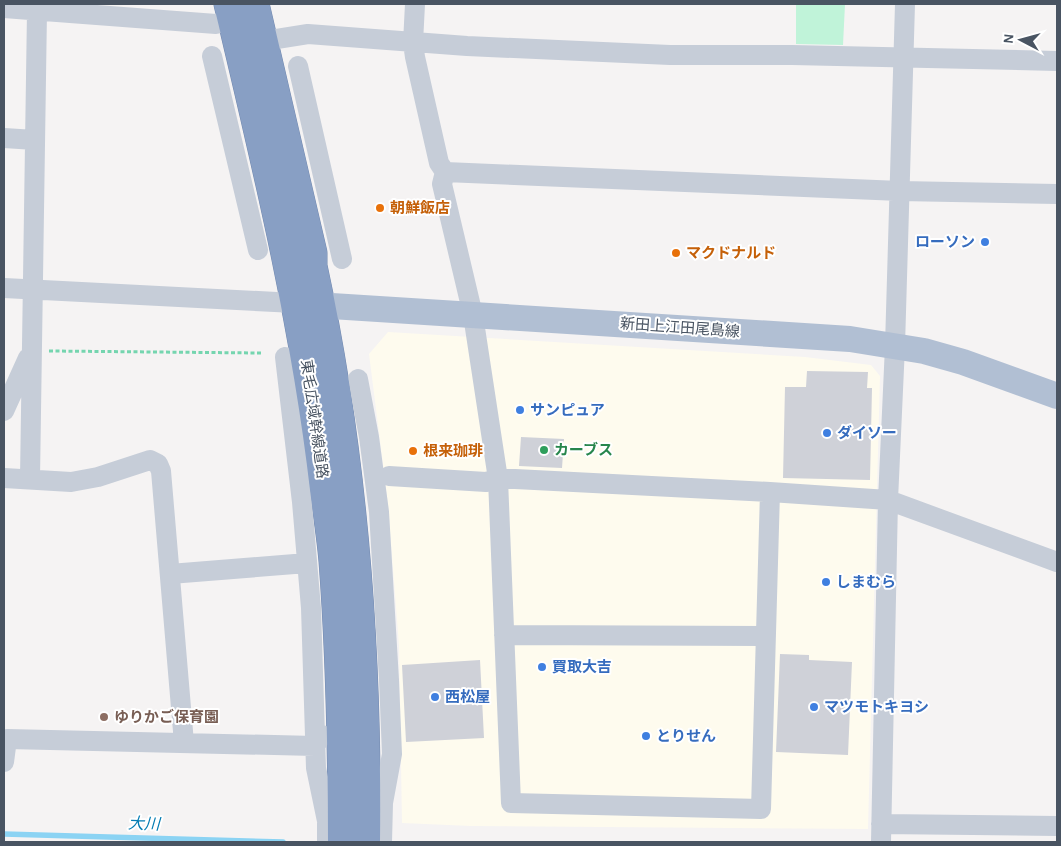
<svg xmlns="http://www.w3.org/2000/svg" width="1061" height="846" font-family="'Alegreya Sans','Noto Sans JP',sans-serif">
<style>
.commercial{fill:#fefbee}
.green{fill:#c0f3d9}
.lines{fill:none;stroke-linecap:round;stroke-linejoin:round}
.stream{stroke:#8bd3f3;stroke-width:5.5}
.building{fill:#cfd1d8}
.highway-casing{stroke:#738ab0;stroke-width:29}
.path{stroke:#75d5af;stroke-width:3;stroke-dasharray:4 2.5;stroke-linecap:butt}
.minor{stroke:#c6cdd8;stroke-width:20}
.major{stroke:#b1bfd3;stroke-width:26}
.highway{stroke:#889fc4;stroke-width:28}
.food-dot{fill:#e8710a;stroke:#fff;stroke-width:2}
.shop-dot{fill:#3f7fe0;stroke:#fff;stroke-width:2}
.leisure-dot{fill:#2e9e5b;stroke:#fff;stroke-width:2}
.education-dot{fill:#8d6e63;stroke:#fff;stroke-width:2}
.labels{text-anchor:middle;dominant-baseline:central;stroke-width:4;stroke-linejoin:round;paint-order:stroke}
.food-label{font-size:15px;font-weight:bold;fill:#c56008;stroke:#fff;text-anchor:start}
.shop-label{font-size:15px;font-weight:bold;fill:#366cbe;stroke:#fff;text-anchor:start}
.street-label{font-size:15px;fill:#495462;stroke:#fff}
.leisure-label{font-size:15px;font-weight:bold;fill:#27864d;stroke:#fff;text-anchor:start}
.education-label{font-size:15px;font-weight:bold;fill:#785e54;stroke:#fff;text-anchor:start}
.water-label{font-size:16px;font-style:italic;fill:#037cb3;stroke:#fff}
</style>
<rect width="100%" height="100%" fill="#f5f3f3"/>
<path class="commercial" d="M 388,332 L 805,357 L 871,365 L 880,376 L 868,829 L 471,826 L 402,823 L 399,646 L 388,504 L 369,354 Z"/>
<path class="green" d="M 796,4 L 845,4 L 843,45 L 796,44 Z"/>
<g class="lines">
<path class="stream" d="M 4,834 L 283,842"/>
</g>
<path class="building" d="M 807,371 L 868,372 L 867,388 L 872,388 L 870,480 L 783,478 L 785,387 L 806,387 Z
M 521,437 L 564,439 L 562,468 L 519,466 Z
M 780,654 L 809,655 L 809,660 L 852,662 L 848,755 L 776,752 Z
M 480,660 L 484,738 L 406,742 L 402,665 Z"/>
<g class="lines">
<g class="highway-casing">
<path id="highway" d="M 228,4 C 266,164 305,325 324,489 C 327,513 331,537 333,561 C 340,654 342,748 342,842
M 255,4 L 313,253 L 313,266 C 354,455 368,649 366,842"/>
</g>
<path class="path" d="M 49,351 L 261,353"/>
<path class="minor" d="M 415,4 L 413,43 L 415,57 L 439,163 L 445,172 L 900,191 L 1057,194
M 4,8 L 216,24 L 232,19
M 264,41 L 308,34 L 467,46 L 670,55 L 792,55 L 1057,61
M 212,56 L 258,250
M 298,66 L 342,259
M 4,138 L 35,140
M 445,172 L 442,184 L 473,315 L 498,479 L 511,803 L 761,809 L 770,492
M 4,288 L 295,303
M 285,357 L 302,502 L 311,608 L 316,768 L 327,821 L 327,842
M 358,379 L 369,437 L 379,512 L 389,680 L 392,754 L 383,803 L 382,842
M 4,411 L 28,358
M 389,476 L 486,482 L 498,479 L 515,479 L 770,492 L 888,500 L 1057,562
M 4,478 L 71,482 L 98,477 L 150,460 L 158,464 L 161,471 L 184,743
M 30,479 L 37,11
M 170,574 L 307,563
M 504,635 L 765,636
M 4,762 L 7,739 L 315,746 L 322,735
M 881,824 L 1057,826
M 881,842 L 888,500 L 895,346 L 905,4"/>
<path class="major" d="M 300,304 L 850,339 L 924,351 L 963,362 L 1057,396"/>
<use href="#highway" class="highway"/>
</g>
<g class="food-dot">
<circle cx="380" cy="208" r="5"/>
<circle cx="676" cy="253" r="5"/>
<circle cx="413" cy="451" r="5"/>
</g>
<g class="shop-dot">
<circle cx="985" cy="242" r="5"/>
<circle cx="520" cy="410" r="5"/>
<circle cx="827" cy="433" r="5"/>
<circle cx="826" cy="582" r="5"/>
<circle cx="542" cy="667" r="5"/>
<circle cx="435" cy="697" r="5"/>
<circle cx="814" cy="707" r="5"/>
<circle cx="646" cy="736" r="5"/>
</g>
<circle class="leisure-dot" cx="544" cy="450" r="5"/>
<circle class="education-dot" cx="104" cy="717" r="5"/>
<g class="labels">
<g class="food-label">
<text x="390" y="208">朝鮮飯店</text>
<text x="686" y="253">マクドナルド</text>
<text x="423" y="451">根来珈琲</text>
</g>
<g class="shop-label">
<text x="975" y="242" text-anchor="end">ローソン</text>
<text x="530" y="410">サンピュア</text>
<text x="837" y="433">ダイソー</text>
<text x="836" y="582">しまむら</text>
<text x="552" y="667">買取大吉</text>
<text x="445" y="697">西松屋</text>
<text x="824" y="707">マツモトキヨシ</text>
<text x="656" y="736">とりせん</text>
</g>
<g class="street-label">
<text transform="translate(680 328) rotate(4)">新田上江田尾島線</text>
<text transform="translate(314 419) rotate(82)">東毛広域幹線道路</text>
</g>
<g class="leisure-label">
<text x="554" y="450">カーブス</text>
</g>
<g class="education-label">
<text x="114" y="717">ゆりかご保育園</text>
</g>
<g class="water-label">
<text transform="translate(144 824) rotate(2)">大川</text>
</g>
</g>
<rect width="1061" height="846" fill="none" stroke="#495462" stroke-width="10"/>
<g transform="translate(1021 40) rotate(276)" stroke="#ffffff" stroke-width="4" paint-order="stroke">
<path d="M0-4L9 19L0 12L-9 19Z" fill="#495462"/>
<text y="-8" font-size="14" font-weight="bold" text-anchor="middle" fill="#495462">N</text>
</g>
</svg>
